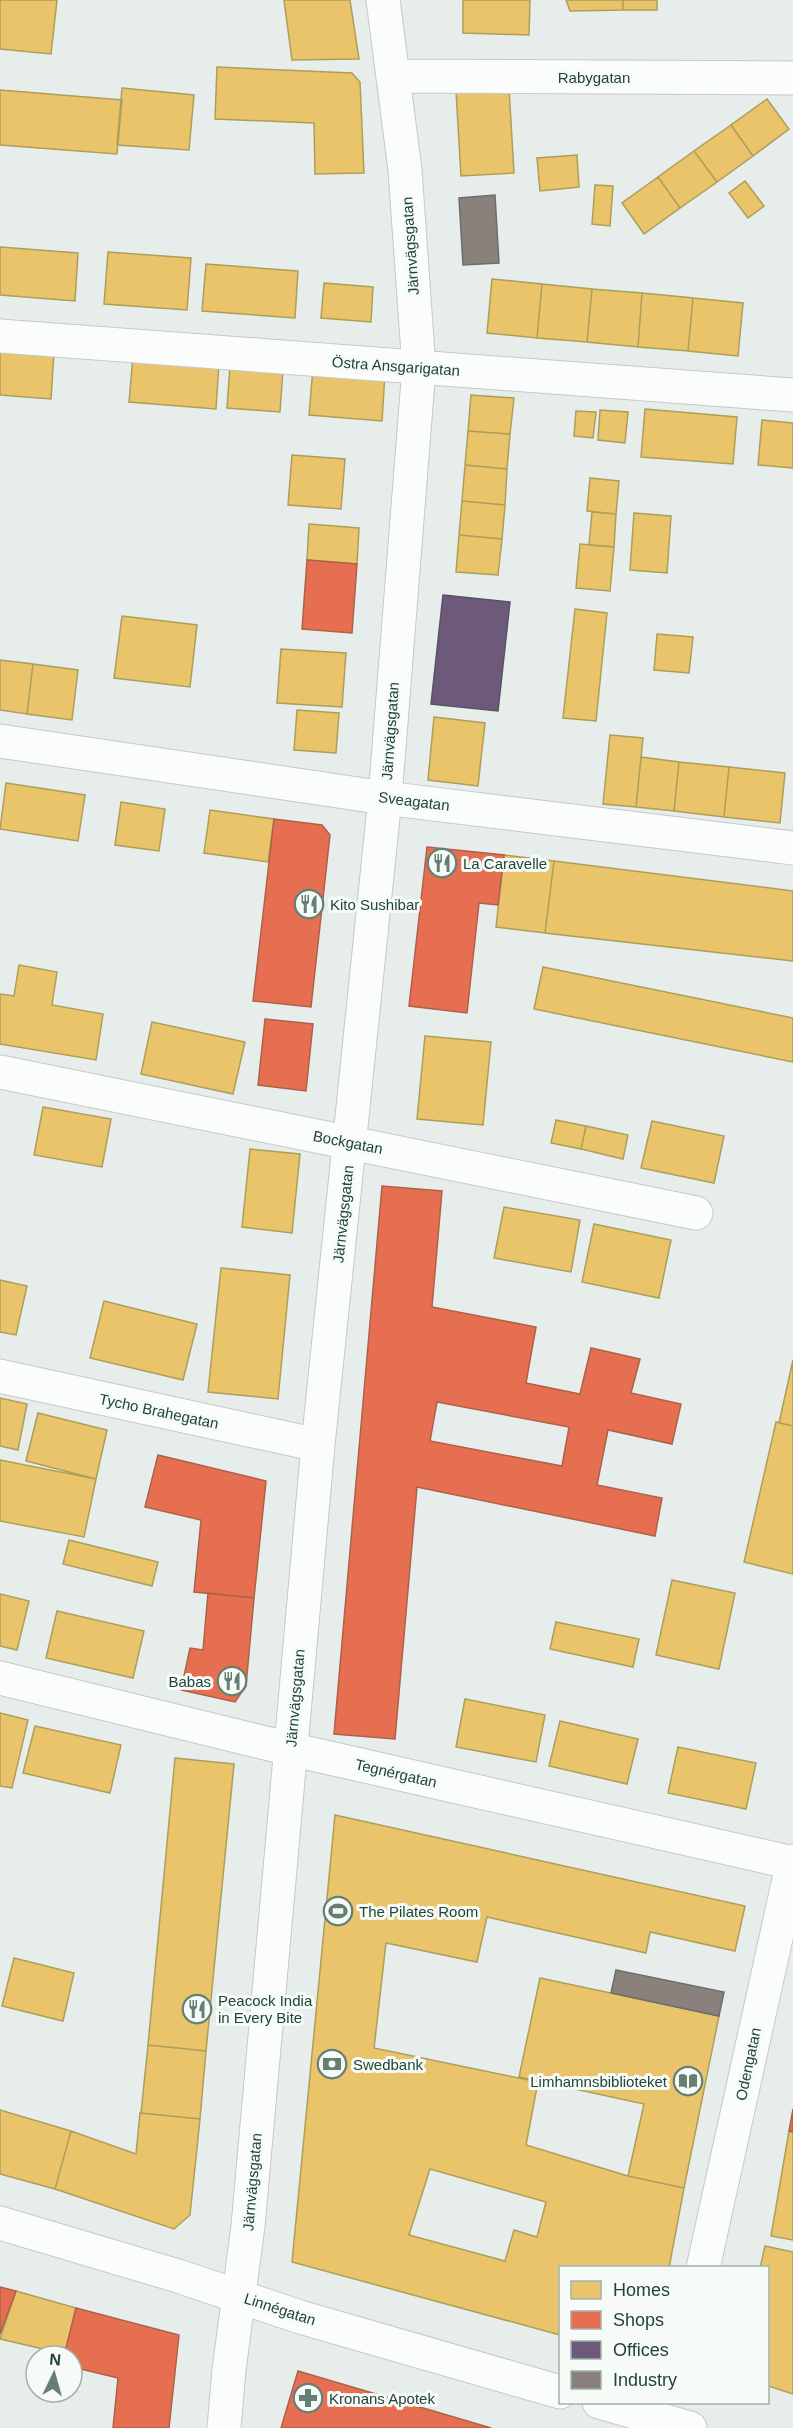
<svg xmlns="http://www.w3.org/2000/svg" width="793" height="2428" font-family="Helvetica,sans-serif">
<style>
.homes{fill:#e9c46a;stroke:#ad9e5a;stroke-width:1.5;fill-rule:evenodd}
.shops{fill:#e76f51;stroke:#ac6249;stroke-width:1.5;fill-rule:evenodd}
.offices{fill:#6d597a;stroke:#565366;stroke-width:1.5}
.industry{fill:#8a817c;stroke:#6a6f67;stroke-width:1.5}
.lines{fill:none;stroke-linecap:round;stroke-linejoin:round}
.minor-casing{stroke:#c4cac7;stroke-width:35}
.minor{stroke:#fbfcfc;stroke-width:33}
.labels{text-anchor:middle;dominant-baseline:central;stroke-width:6;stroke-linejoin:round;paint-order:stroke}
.street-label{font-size:15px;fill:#214436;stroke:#f6fbf8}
.poi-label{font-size:15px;fill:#214436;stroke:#f6fbf8;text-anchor:start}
</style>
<rect width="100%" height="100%" fill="#e7edea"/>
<path class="homes" d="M 0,0 L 57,0 L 51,54 L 0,49 Z
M 284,0 L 350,0 L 359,59 L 292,60 Z
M 463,0 L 530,0 L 529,35 L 463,33 Z
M 566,0 L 623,0 L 623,10 L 570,11 Z
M 623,0 L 657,0 L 657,10 L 623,10 Z
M 217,67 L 352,73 L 360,82 L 364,173 L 315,174 L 314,123 L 215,119 Z
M 122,88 L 194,95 L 189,150 L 117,145 Z
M 509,88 L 514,173 L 461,176 L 456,91 Z
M 0,90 L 122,100 L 117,154 L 0,145 Z
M 767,99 L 789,129 L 753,156 L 731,125 Z
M 731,125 L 753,156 L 717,182 L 694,151 Z
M 694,151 L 717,182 L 680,208 L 658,177 Z
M 577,155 L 579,187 L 540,191 L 537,158 Z
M 658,177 L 680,208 L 644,234 L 622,203 Z
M 745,181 L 764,206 L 748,218 L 729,193 Z
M 595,185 L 613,186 L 610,226 L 592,224 Z
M 0,247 L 78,253 L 75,301 L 0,295 Z
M 108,252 L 191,258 L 187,310 L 104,304 Z
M 206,264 L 298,271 L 295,318 L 202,311 Z
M 492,279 L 542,284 L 537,338 L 487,333 Z
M 324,283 L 373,287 L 371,322 L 321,318 Z
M 542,284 L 592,289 L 587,342 L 537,338 Z
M 592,289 L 642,293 L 638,347 L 587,342 Z
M 642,293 L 693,298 L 688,351 L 638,347 Z
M 693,298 L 743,303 L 738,356 L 688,351 Z
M 0,348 L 54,352 L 51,399 L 0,395 Z
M 133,356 L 219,363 L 216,409 L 129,402 Z
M 230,365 L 283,370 L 280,412 L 227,408 Z
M 313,368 L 385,374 L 382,421 L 309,415 Z
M 471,395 L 514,398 L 510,434 L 468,431 Z
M 645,409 L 737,417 L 733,464 L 641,457 Z
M 600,410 L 628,412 L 625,443 L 598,440 Z
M 576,411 L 596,412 L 593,438 L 574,436 Z
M 762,420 L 793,423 L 793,468 L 758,465 Z
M 468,431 L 510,434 L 507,469 L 465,465 Z
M 292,455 L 345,459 L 341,509 L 288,505 Z
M 465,465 L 507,469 L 505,505 L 462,501 Z
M 590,478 L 619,481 L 616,514 L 587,511 Z
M 462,501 L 505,505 L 502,539 L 459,535 Z
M 592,512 L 616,514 L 614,547 L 589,545 Z
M 634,513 L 671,516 L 667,573 L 630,570 Z
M 309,524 L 359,528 L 357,564 L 307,560 Z
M 459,535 L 502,539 L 498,575 L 456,572 Z
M 580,544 L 614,547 L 610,591 L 576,588 Z
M 575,609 L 607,613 L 596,721 L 563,718 Z
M 122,616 L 197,625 L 190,687 L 114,678 Z
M 657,634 L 693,637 L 689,673 L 654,670 Z
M 281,649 L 346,653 L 342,707 L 277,703 Z
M 0,660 L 33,664 L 27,714 L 0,710 Z
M 33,664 L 78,670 L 72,720 L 27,714 Z
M 297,710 L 339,713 L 336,753 L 294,750 Z
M 434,717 L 485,723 L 478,786 L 428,780 Z
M 610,735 L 643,738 L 636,807 L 603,804 Z
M 641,757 L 679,762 L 674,811 L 636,807 Z
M 679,762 L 729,767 L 724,817 L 674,811 Z
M 729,767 L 785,773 L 780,823 L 724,817 Z
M 6,783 L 85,795 L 78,841 L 0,829 Z
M 121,802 L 165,809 L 159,851 L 115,845 Z
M 210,810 L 274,819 L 268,862 L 204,853 Z
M 504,855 L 554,861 L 545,933 L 496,927 Z
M 554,861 L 793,891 L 793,961 L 545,933 Z
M 19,965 L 57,972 L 52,1005 L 103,1014 L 96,1060 L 0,1044 L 0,994 L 14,996 Z
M 543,967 L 793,1018 L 793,1062 L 534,1009 Z
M 152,1022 L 245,1042 L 233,1094 L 141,1074 Z
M 425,1036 L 491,1042 L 483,1125 L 417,1119 Z
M 43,1107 L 111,1119 L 102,1167 L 34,1155 Z
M 556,1120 L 586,1126 L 581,1149 L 551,1143 Z
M 652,1121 L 724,1136 L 714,1183 L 641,1168 Z
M 586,1126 L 628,1135 L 623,1159 L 581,1149 Z
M 250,1149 L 300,1154 L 292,1233 L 242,1227 Z
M 504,1207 L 580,1220 L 571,1272 L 494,1258 Z
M 594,1224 L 671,1240 L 659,1298 L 582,1282 Z
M 221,1268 L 290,1275 L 278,1399 L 208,1392 Z
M 0,1280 L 27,1286 L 16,1335 L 0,1332 Z
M 104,1301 L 197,1324 L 183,1380 L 90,1358 Z
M 793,1360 L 793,1426 L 779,1423 Z
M 0,1398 L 27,1404 L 18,1450 L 0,1446 Z
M 38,1413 L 107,1430 L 96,1479 L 26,1461 Z
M 776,1422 L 793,1426 L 793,1574 L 744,1562 Z
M 0,1460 L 96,1479 L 84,1537 L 0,1521 Z
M 69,1540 L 158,1562 L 152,1586 L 63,1564 Z
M 672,1580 L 735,1593 L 719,1669 L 656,1655 Z
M 0,1594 L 29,1601 L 17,1650 L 0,1646 Z
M 57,1611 L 144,1631 L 133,1678 L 46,1658 Z
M 556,1622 L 639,1639 L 633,1667 L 550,1649 Z
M 465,1699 L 545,1715 L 536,1762 L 456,1747 Z
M 0,1713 L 28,1720 L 12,1788 L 0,1786 Z
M 560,1721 L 638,1739 L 627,1784 L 549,1766 Z
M 35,1726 L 121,1745 L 110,1793 L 23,1773 Z
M 678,1747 L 756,1763 L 746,1809 L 668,1793 Z
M 175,1758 L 234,1764 L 206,2051 L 148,2045 Z
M 335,1815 L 745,1906 L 735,1951 L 650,1932 L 646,1953 L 487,1917 L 477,1962 L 386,1943 L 374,2048 L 538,2082 L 526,2145 L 628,2176 L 684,2188 L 669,2268 L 560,2268 L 560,2335 L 292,2262 ZM 430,2169 L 546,2202 L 537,2237 L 514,2230 L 505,2261 L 409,2235 Z
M 14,1958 L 74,1973 L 63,2021 L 2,2006 Z
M 540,1978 L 719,2016 L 684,2188 L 628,2176 L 644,2104 L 519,2077 Z
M 148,2045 L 206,2051 L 200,2119 L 141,2113 Z
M 0,2110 L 71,2131 L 55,2189 L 0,2174 Z
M 140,2113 L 200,2119 L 190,2215 L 174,2229 L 55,2189 L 71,2131 L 136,2154 Z
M 789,2131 L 793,2132 L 793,2240 L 771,2236 Z
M 765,2246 L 793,2252 L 793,2394 L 768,2386 L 768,2268 L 760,2268 Z
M 16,2291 L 76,2308 L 65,2354 L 0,2339 Z"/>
<path class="shops" d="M 307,560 L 357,564 L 352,633 L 302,629 Z
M 274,819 L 322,825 L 330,835 L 311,1007 L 253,1001 Z
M 427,847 L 504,855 L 498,905 L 479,903 L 467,1013 L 409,1006 Z
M 265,1019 L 313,1024 L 306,1091 L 258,1085 Z
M 382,1186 L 442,1191 L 432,1307 L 536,1327 L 526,1383 L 580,1394 L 591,1348 L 640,1359 L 631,1393 L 681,1404 L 672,1444 L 608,1430 L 597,1485 L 662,1498 L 655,1536 L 417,1487 L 395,1739 L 334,1734 ZM 437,1402 L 569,1427 L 562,1466 L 430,1441 Z
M 158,1455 L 266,1481 L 254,1598 L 194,1592 L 201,1520 L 145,1507 Z
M 208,1593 L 254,1598 L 246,1686 L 235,1702 L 181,1690 L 190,1648 L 203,1650 Z
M 793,2109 L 793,2132 L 789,2131 Z
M 0,2287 L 16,2291 L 0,2334 Z
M 76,2308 L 179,2335 L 169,2428 L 113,2428 L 118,2378 L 72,2367 L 72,2356 L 64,2356 Z
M 298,2371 L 491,2428 L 281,2428 Z"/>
<path class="offices" d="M 443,595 L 510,602 L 498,711 L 431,704 Z"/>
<path class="industry" d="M 495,195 L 499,263 L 463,265 L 459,198 Z
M 616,1970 L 724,1992 L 719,2016 L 611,1993 Z"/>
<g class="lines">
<g class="minor-casing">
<path id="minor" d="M 395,76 L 793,78
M 0,336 L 793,395
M 0,741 L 385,798 L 793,848
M 0,1072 L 696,1213
M 0,1376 L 318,1445
M 0,1678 L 290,1749 L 793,1863
M 0,2223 L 178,2276 L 300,2317 L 560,2392
M 703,2268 L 793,1861
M 599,2402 L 690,2428
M 224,2428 L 229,2370 L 248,2226 L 318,1445 L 385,798 L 419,368 L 405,170 L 383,0"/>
</g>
<use href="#minor" class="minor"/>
</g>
<defs>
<g id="restaurant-ring" transform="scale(1.5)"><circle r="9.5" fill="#f6fbf8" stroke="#667f75" stroke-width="1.5"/><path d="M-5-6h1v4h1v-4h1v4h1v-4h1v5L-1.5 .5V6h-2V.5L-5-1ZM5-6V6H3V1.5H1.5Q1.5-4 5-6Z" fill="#667f75"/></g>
<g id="stadium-ring" transform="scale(1.5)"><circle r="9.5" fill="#f6fbf8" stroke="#667f75" stroke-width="1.5"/><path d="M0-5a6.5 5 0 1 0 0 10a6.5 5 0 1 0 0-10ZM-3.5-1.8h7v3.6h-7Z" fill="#667f75"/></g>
<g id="bank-ring" transform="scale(1.5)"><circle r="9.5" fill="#f6fbf8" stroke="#667f75" stroke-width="1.5"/><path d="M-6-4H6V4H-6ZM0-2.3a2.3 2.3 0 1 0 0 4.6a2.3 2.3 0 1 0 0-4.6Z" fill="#667f75"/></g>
<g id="library-ring" transform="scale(1.5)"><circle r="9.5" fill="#f6fbf8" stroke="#667f75" stroke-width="1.5"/><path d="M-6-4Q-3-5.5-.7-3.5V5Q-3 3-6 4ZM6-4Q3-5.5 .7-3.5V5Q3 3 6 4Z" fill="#667f75"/></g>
<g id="pharmacy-ring" transform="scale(1.5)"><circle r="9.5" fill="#f6fbf8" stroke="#667f75" stroke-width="1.5"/><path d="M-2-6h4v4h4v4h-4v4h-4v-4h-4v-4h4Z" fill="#667f75"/></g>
</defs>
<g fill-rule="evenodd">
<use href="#restaurant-ring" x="442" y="863"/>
<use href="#restaurant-ring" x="309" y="904"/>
<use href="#restaurant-ring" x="232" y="1681"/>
<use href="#stadium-ring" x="338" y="1911"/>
<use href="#restaurant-ring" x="197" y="2009"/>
<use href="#bank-ring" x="332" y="2064"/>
<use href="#library-ring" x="688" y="2081"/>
<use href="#pharmacy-ring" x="308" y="2398"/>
</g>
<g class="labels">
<g class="street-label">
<text x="594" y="77">Rabygatan</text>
<text transform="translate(410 246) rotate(-94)">Järnvägsgatan</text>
<text transform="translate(396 366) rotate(4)">Östra Ansgarigatan</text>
<text transform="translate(390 731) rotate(-86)">Järnvägsgatan</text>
<text transform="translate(414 801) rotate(7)">Sveagatan</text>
<text transform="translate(348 1142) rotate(11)">Bockgatan</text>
<text transform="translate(343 1214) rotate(-84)">Järnvägsgatan</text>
<text transform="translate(159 1411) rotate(12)">Tycho Brahegatan</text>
<text transform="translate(295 1698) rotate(-85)">Järnvägsgatan</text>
<text transform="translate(396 1773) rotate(13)">Tegnérgatan</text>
<text transform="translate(748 2064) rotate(-78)">Odengatan</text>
<text transform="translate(252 2182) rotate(-85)">Järnvägsgatan</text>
<text transform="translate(280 2309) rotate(18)">Linnégatan</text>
</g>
<g class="poi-label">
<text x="463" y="863">La Caravelle</text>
<text x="330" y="904">Kito Sushibar</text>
<text x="211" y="1681" text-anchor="end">Babas</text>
<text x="359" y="1911">The Pilates Room</text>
<text x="218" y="2000">Peacock India<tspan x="218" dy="17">in Every Bite</tspan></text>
<text x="353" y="2064">Swedbank</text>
<text x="667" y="2081" text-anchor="end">Limhamnsbiblioteket</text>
<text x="329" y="2398">Kronans Apotek</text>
</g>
</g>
<rect x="559" y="2266" width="210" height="138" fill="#f6fbf8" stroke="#a1b2aa" stroke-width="1.5"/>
<rect x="571" y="2281" width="30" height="18" fill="#e9c46a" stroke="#a1b2aa" stroke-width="1.5"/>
<text x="613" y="2296" font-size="18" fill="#214436">Homes</text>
<rect x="571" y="2311" width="30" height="18" fill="#e76f51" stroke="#a1b2aa" stroke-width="1.5"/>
<text x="613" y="2326" font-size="18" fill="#214436">Shops</text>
<rect x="571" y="2341" width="30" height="18" fill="#6d597a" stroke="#a1b2aa" stroke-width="1.5"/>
<text x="613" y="2356" font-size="18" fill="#214436">Offices</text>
<rect x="571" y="2371" width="30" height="18" fill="#8a817c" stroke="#a1b2aa" stroke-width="1.5"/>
<text x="613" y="2386" font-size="18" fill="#214436">Industry</text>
<g transform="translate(54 2374) rotate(5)"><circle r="28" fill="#f6fbf8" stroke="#a1b2aa" stroke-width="1.5"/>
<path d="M0-4.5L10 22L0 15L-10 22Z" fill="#667f75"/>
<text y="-9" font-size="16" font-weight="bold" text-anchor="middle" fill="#214436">N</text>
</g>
</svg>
